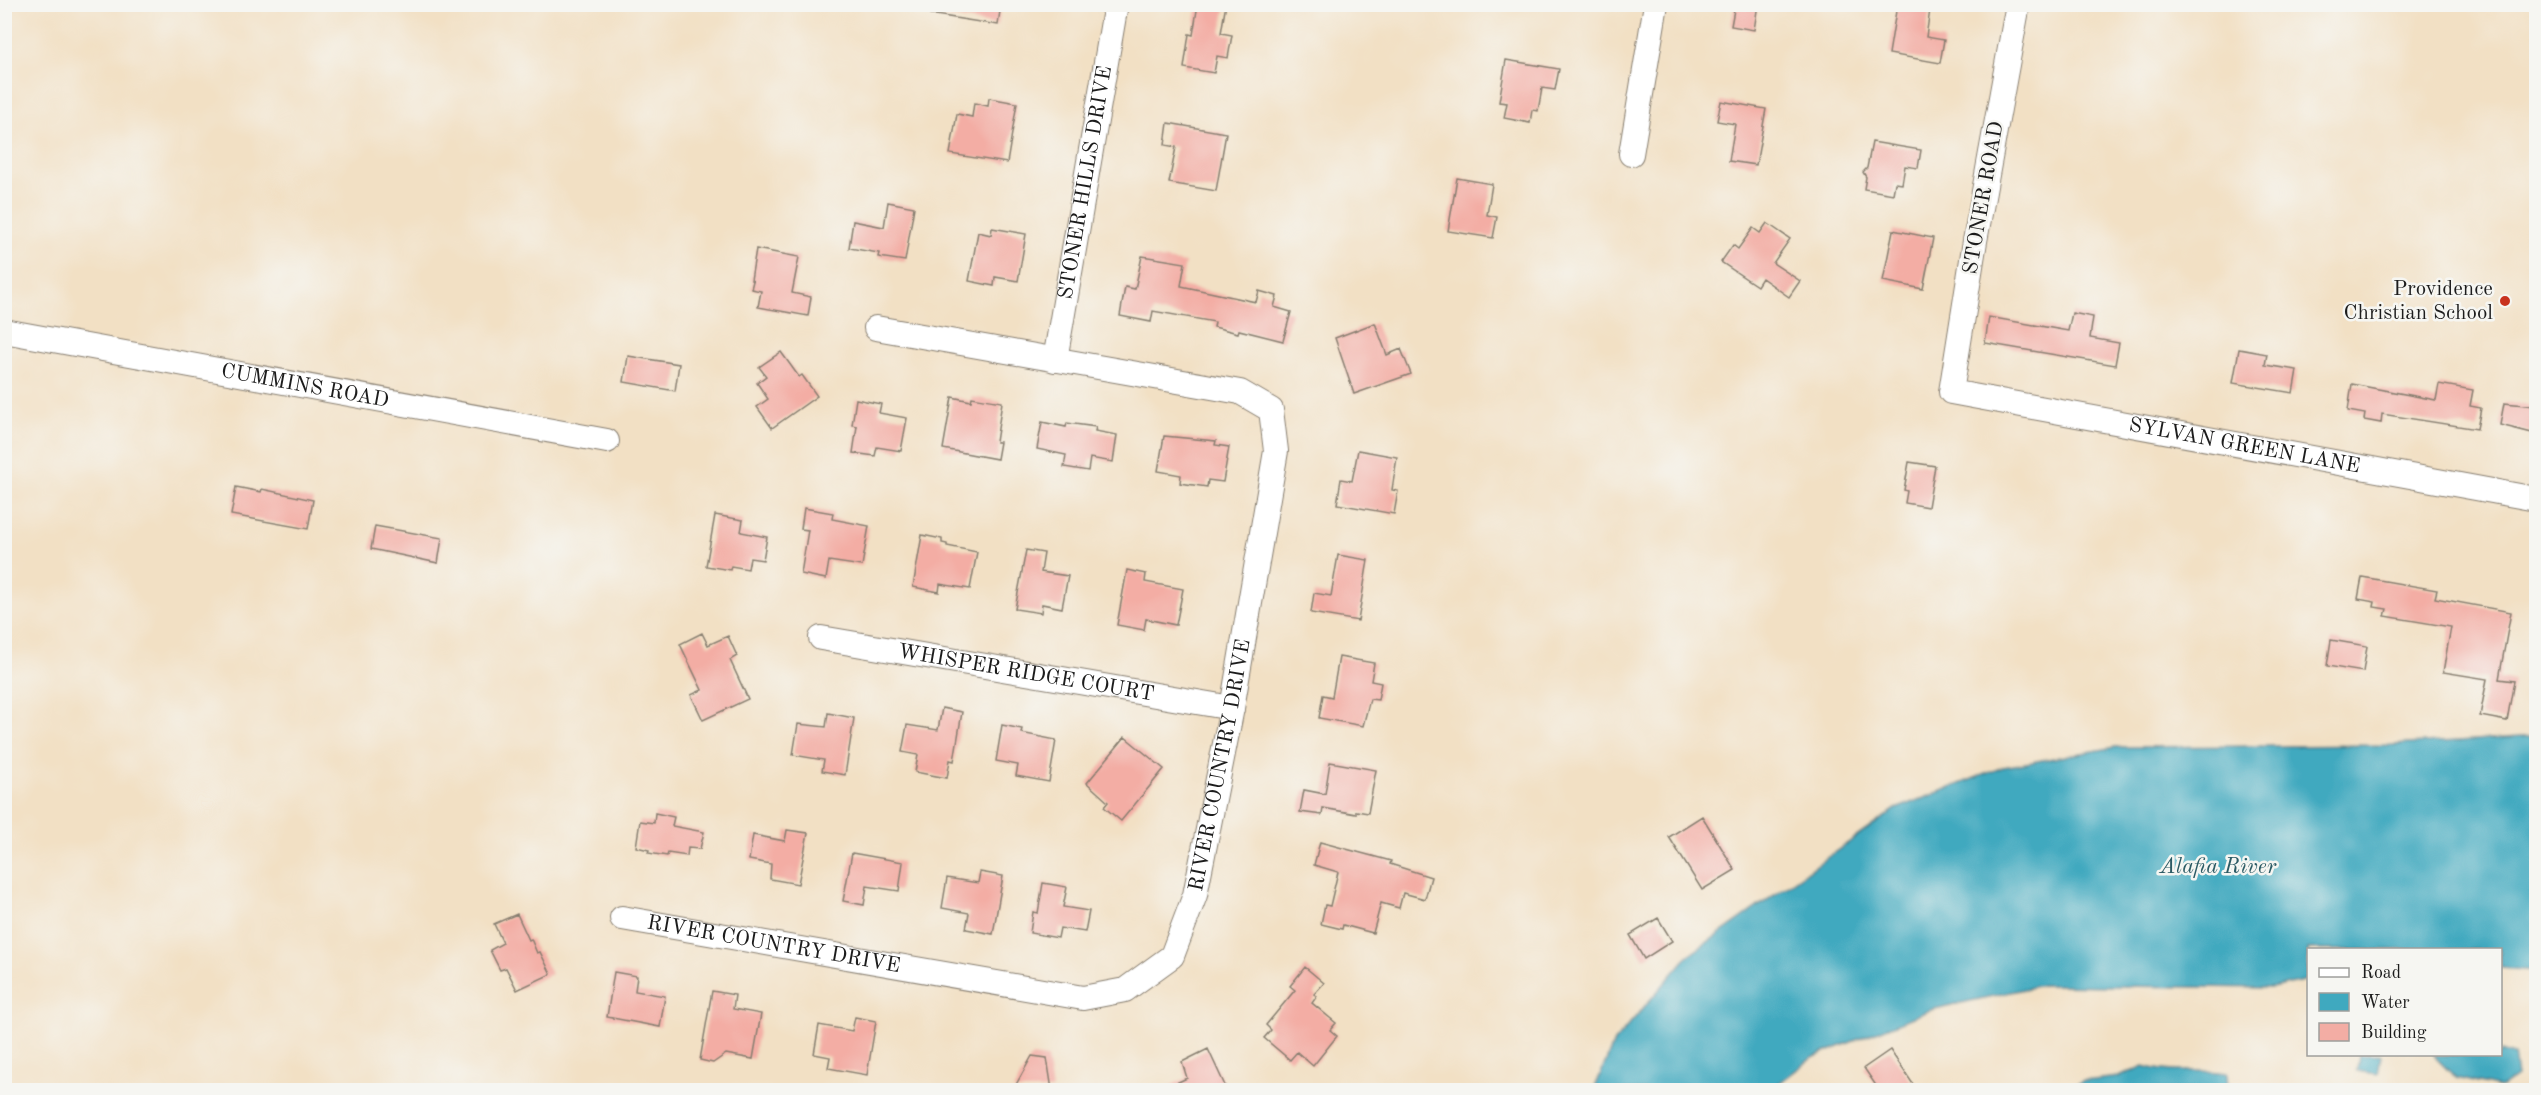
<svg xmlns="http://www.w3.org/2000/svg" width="2541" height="1095" font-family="'Old Standard TT',serif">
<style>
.water{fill:#3fa9bf;stroke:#2e626e;stroke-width:1.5}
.building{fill:#f3ada4}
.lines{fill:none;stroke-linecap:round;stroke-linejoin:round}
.street-casing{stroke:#877e70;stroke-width:26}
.street{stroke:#fff;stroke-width:24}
.poi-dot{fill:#c8321e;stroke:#f6f6f2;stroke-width:2}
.labels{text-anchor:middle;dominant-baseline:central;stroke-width:5;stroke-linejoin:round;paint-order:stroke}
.street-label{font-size:21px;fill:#1c1c1c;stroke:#f6f6f2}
.poi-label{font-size:21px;fill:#1c1c1c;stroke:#f6f6f2;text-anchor:end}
.water-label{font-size:22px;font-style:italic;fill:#2c5b65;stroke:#f6f6f2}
</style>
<rect width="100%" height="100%" fill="#f6f6f2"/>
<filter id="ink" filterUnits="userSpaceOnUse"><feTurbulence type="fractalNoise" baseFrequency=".0167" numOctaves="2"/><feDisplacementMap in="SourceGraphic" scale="12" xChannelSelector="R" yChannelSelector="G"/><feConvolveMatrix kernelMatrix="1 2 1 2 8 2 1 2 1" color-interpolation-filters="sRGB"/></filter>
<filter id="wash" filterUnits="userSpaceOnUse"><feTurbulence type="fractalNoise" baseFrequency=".008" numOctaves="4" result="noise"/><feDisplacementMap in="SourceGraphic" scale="24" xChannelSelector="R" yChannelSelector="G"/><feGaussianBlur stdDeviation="1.35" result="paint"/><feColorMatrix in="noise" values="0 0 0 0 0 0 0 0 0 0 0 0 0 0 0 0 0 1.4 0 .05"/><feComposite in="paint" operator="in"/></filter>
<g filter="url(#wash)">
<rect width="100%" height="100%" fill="#f2e0c4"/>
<path class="water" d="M 2536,736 L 2536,971 L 2501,968 L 2500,950 L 2308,950 L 2308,980 L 2272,988 L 2042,985 L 1930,1010 L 1812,1058 L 1770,1090 L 1594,1090 L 1614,1042 L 1688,956 L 1896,809 L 2003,767 L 2116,747 L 2393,745 Z
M 2501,1051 L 2514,1055 L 2517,1076 L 2500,1088 L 2456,1078 L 2433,1055 L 2500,1054 Z
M 2359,1055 L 2381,1055 L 2378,1074 L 2357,1071 Z
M 2144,1066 C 2171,1075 2200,1068 2227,1073 L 2228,1090 L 2062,1090 L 2084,1081 L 2119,1077 Z"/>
<g id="blocks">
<path class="building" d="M 931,4 L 1001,4 L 998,25 L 930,14 Z
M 1198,4 L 1226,4 L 1221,33 L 1232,35 L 1228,58 L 1217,56 L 1214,73 L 1184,68 L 1189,34 L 1193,35 Z
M 1735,4 L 1758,4 L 1754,30 L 1731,26 Z
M 1897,5 L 1930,10 L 1926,37 L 1944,40 L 1940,63 L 1889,54 Z
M 1506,60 L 1559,69 L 1555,90 L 1542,88 L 1538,111 L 1532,110 L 1530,123 L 1504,118 L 1507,103 L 1499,102 Z
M 989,98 L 1017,103 L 1007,163 L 950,154 L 957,114 L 972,117 L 974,103 L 988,106 Z
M 1721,101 L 1766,109 L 1756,165 L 1729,161 L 1735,124 L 1717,121 Z
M 1168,123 L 1226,133 L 1216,191 L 1169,183 L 1176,147 L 1165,145 Z
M 1872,142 L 1921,150 L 1918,168 L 1905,166 L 1902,184 L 1895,183 L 1893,194 L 1864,189 L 1866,177 L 1863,172 L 1867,168 Z
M 1457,178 L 1492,184 L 1487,215 L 1497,217 L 1493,238 L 1448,231 Z
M 888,202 L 914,207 L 905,261 L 878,257 L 879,253 L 849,248 L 853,221 L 884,227 Z
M 1767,223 L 1790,239 L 1773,263 L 1800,281 L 1789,297 L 1762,278 L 1757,286 L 1721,262 L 1733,245 L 1738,249 L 1753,228 L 1760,233 Z
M 992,228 L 1026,234 L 1018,281 L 995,277 L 994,286 L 969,281 L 978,232 L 991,235 Z
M 1893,230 L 1933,238 L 1923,289 L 1883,281 Z
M 756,249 L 799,257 L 792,293 L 811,297 L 808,316 L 758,307 L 761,291 L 751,289 L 753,281 L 751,280 Z
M 1142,256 L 1185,263 L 1181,286 L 1256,302 L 1259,291 L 1277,296 L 1274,307 L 1291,312 L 1283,341 L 1239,330 L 1238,333 L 1214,327 L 1215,322 L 1153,311 L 1151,322 L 1120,316 L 1125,287 L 1135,289 Z
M 2072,313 L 2093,317 L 2090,338 L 2119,343 L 2115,365 L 1985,343 L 1989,317 L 2068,331 Z
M 1375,323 L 1387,355 L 1401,349 L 1411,374 L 1354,394 L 1335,338 Z
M 2239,349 L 2267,354 L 2265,365 L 2297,370 L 2293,393 L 2233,383 Z
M 781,352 L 799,377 L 802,375 L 817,396 L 772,428 L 757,407 L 768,399 L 757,383 L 766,376 L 759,367 Z
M 628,356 L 679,364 L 675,391 L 624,382 Z
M 2352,384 L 2436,400 L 2439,384 L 2473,390 L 2470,406 L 2481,408 L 2477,429 L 2382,414 L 2381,423 L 2364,420 L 2365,414 L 2348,411 Z
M 952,397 L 971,401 L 972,397 L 1002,402 L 996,442 L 1000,442 L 997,459 L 943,449 Z
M 856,399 L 881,404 L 879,413 L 907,418 L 901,451 L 877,447 L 875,456 L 853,453 L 857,426 L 852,425 Z
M 2504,403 L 2536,406 L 2536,434 L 2500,425 Z
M 1042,422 L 1066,427 L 1067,423 L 1096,427 L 1095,431 L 1117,435 L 1113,462 L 1090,458 L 1088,471 L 1064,467 L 1066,455 L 1037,449 Z
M 1164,436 L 1216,441 L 1215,445 L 1229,447 L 1223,482 L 1208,480 L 1207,487 L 1180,483 L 1181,475 L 1158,471 Z
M 1358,450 L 1397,457 L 1392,490 L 1398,491 L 1394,514 L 1337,504 L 1341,479 L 1352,481 Z
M 1909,462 L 1935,466 L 1928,507 L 1905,503 L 1907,491 L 1904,490 Z
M 236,487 L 261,492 L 262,489 L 313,500 L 308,529 L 231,515 Z
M 804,508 L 833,513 L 832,519 L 869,526 L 862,566 L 829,561 L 826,579 L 801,574 L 808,530 L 801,529 Z
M 715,515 L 743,520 L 741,532 L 767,537 L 763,560 L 750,558 L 748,569 L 731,566 L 730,570 L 706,566 Z
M 375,526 L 442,538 L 438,563 L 371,549 Z
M 922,535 L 942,539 L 942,543 L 947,544 L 947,546 L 977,552 L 970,589 L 940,584 L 939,592 L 913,587 Z
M 1026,550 L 1044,553 L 1041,572 L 1068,576 L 1062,608 L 1042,604 L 1041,613 L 1015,609 Z
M 1338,555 L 1368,560 L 1358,621 L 1311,613 L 1314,593 L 1331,596 Z
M 1127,570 L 1146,574 L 1145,582 L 1183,589 L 1176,625 L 1146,619 L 1144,630 L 1117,625 Z
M 2362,577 L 2437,590 L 2435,598 L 2511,612 L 2499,679 L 2514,681 L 2507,721 L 2480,716 L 2487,679 L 2443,672 L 2451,627 L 2385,616 L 2387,609 L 2374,607 L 2375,602 L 2358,599 Z
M 702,633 L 708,645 L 728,636 L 737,656 L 730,660 L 748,699 L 703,720 L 691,695 L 702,690 L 680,644 Z
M 2331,640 L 2367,646 L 2363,672 L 2327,666 Z
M 1339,657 L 1374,663 L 1371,681 L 1381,683 L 1378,700 L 1370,699 L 1363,726 L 1319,718 L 1323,695 L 1332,697 Z
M 942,708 L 962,712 L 954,761 L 950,760 L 947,778 L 915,772 L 918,755 L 902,752 L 907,725 L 938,730 Z
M 828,713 L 854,718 L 845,775 L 822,771 L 824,760 L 793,755 L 798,724 L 826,727 Z
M 1002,725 L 1022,729 L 1021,733 L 1056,740 L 1049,782 L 1016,776 L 1018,765 L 996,761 Z
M 1125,737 L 1164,769 L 1121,821 L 1104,807 L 1108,802 L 1087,783 Z
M 1330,762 L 1376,770 L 1368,813 L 1356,811 L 1356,814 L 1323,808 L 1322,815 L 1300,812 L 1304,790 L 1325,794 Z
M 655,813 L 674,817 L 672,826 L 704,832 L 700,849 L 688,848 L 687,856 L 668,853 L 667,856 L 648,853 L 649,850 L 636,847 L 640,821 L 654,823 Z
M 1702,816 L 1735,870 L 1702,890 L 1669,837 Z
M 787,830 L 808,833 L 798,884 L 770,879 L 771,864 L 749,860 L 753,835 L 785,841 Z
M 1320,842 L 1391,861 L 1390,864 L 1431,877 L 1425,899 L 1403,893 L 1399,908 L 1381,903 L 1373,933 L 1343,925 L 1342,929 L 1321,924 L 1325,905 L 1330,906 L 1338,872 L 1314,865 Z
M 852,853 L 903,862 L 899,891 L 867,886 L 864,905 L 843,901 Z
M 980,872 L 1003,876 L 993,934 L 966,929 L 969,913 L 942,908 L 947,878 L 978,883 Z
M 1043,883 L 1067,887 L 1063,907 L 1089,911 L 1085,932 L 1060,928 L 1058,938 L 1030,933 L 1033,912 L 1038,913 Z
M 517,914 L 529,940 L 531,939 L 537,953 L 540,952 L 551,974 L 517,990 L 506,968 L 500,970 L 490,950 L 503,943 L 494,924 Z
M 1658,918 L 1672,941 L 1644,959 L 1630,935 Z
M 1305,967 L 1324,983 L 1314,994 L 1317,996 L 1312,1003 L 1336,1023 L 1330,1030 L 1337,1036 L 1313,1066 L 1297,1052 L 1290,1060 L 1264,1038 L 1271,1030 L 1266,1025 L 1295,990 L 1290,986 Z
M 614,972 L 637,976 L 635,991 L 665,996 L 660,1027 L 607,1017 Z
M 712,991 L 735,995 L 733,1009 L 761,1014 L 753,1059 L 726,1054 L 713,1063 L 700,1060 Z
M 855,1017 L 876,1021 L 867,1075 L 828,1068 L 830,1057 L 814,1054 L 819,1025 L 852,1031 Z
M 1208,1049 L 1227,1090 L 1161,1090 L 1187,1078 L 1182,1062 Z
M 1890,1050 L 1917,1090 L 1879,1090 L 1864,1068 Z
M 1032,1056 L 1047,1058 L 1052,1090 L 1013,1090 Z"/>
</g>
</g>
<g filter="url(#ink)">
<use href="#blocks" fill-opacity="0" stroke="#877e70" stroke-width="1.5"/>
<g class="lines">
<g class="street-casing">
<g id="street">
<path id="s1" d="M 2018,4 L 1975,241 L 1951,392 L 2536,499"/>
<path d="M 1631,154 L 1656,4"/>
<path id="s2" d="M 4,331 L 607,441"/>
<path id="s3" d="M 1055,360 L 1116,4"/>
<path id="s4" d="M 821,638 L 1232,708"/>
<path id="s5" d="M 622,918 L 1083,998 L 1125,990 L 1172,956 L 1195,895 L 1232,708 L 1276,451 L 1271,410 L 1240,392 L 876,328"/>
</g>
</g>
<use href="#street" class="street"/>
</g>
</g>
<circle class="poi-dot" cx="2505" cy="301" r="6"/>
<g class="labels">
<g class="street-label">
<text stroke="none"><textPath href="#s3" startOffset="180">STONER HILLS DRIVE</textPath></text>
<text transform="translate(1984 198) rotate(-80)">STONER ROAD</text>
<text stroke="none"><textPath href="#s2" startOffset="306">CUMMINS ROAD</textPath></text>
<text stroke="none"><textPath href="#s1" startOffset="692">SYLVAN GREEN LANE</textPath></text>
<text stroke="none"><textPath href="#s4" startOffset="208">WHISPER RIDGE COURT</textPath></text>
<text stroke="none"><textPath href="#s5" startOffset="766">RIVER COUNTRY DRIVE</textPath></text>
<text stroke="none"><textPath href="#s5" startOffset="154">RIVER COUNTRY DRIVE</textPath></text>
</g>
<g class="poi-label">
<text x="2493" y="289">Providence<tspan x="2493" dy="24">Christian School</tspan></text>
</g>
<g class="water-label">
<text x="2218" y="867">Alafia River</text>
</g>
</g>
<rect width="2541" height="1095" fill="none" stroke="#f6f6f2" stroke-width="24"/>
<rect x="2307" y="948" width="195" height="108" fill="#f6f6f2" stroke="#9f9f9c" stroke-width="1.5"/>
<rect x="2319" y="968" width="30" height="9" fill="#ffffff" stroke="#9f9f9c" stroke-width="1.5"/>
<text x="2361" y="978" font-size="18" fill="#1c1c1c">Road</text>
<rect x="2319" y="993" width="30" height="18" fill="#3fa9bf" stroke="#9f9f9c" stroke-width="1.5"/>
<text x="2361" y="1008" font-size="18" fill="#1c1c1c">Water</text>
<rect x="2319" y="1023" width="30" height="18" fill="#f3ada4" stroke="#9f9f9c" stroke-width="1.5"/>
<text x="2361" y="1038" font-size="18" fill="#1c1c1c">Building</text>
</svg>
